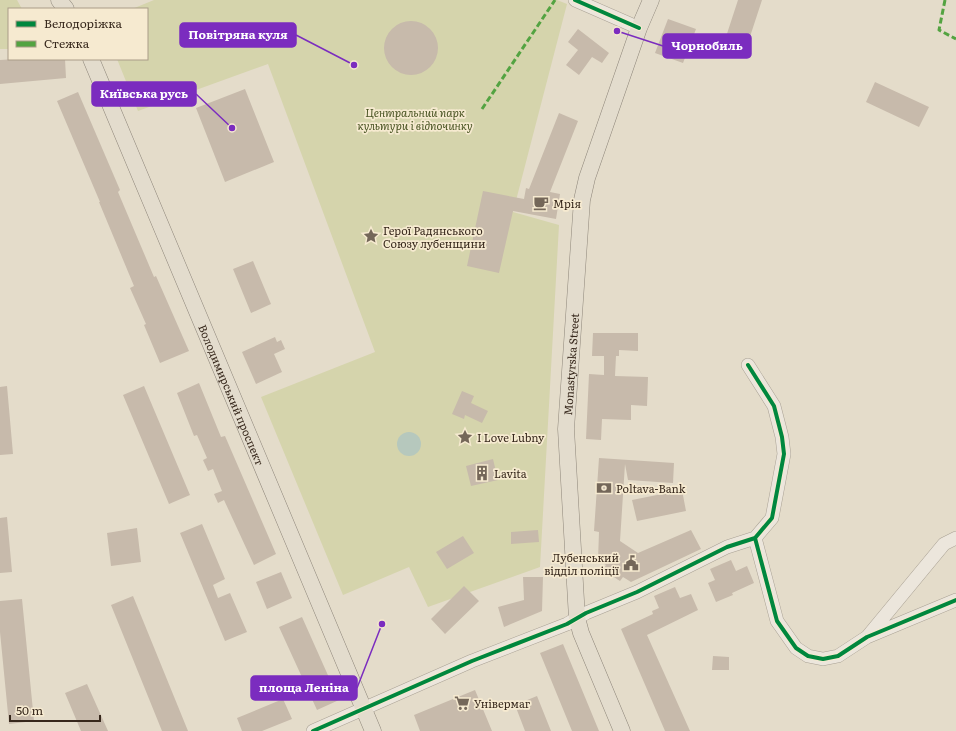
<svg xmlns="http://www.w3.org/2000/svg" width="956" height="731" font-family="Literata,serif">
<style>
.green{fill:#d5d4ac}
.water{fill:#b6c8bd}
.building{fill:#c7baab}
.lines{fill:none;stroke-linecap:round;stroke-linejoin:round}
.minor-casing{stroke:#a9a194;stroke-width:14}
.major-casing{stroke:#8e867a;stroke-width:17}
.minor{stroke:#ece6dc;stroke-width:13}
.major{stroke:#e3dccd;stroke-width:16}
.quiet{stroke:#53a341;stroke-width:3;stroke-dasharray:6 3;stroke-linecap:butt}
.cycleway-casing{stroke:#f6ead0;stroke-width:6}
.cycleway{stroke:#00873e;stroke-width:4}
.labels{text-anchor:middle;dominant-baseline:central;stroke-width:3.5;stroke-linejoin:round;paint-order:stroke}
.park-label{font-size:11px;font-style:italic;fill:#495423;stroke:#f6ead0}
.poi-label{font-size:11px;fill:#37281c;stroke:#f6ead0;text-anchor:start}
.street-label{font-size:11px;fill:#37281c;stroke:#f6ead0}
.leader{fill:none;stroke:#7b2cbf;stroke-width:1.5}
.callout-dot{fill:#7b2cbf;stroke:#f6ead0;stroke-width:1.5}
.callout{fill:#7b2cbf;stroke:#7b2cbf;stroke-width:1.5}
.callout-label{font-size:12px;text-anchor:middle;font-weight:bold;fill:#fff}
</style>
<rect width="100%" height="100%" fill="#e4dcca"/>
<path class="green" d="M 0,0 L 17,0 L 22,9 L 9,9 L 9,49 L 0,49 Z
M 154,0 L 557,0 L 567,4 L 513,212 L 559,225 L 540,567 L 428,607 L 409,567 L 343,595 L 261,397 L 375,352 L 268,64 L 138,111 L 117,59 L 147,59 L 147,9 L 132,9 Z"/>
<path class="water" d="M397 444a12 12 0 1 1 24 0a12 12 0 1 1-24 0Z"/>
<path class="building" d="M 738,0 L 762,0 L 744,55 L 722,49 Z
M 668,19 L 696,29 L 683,63 L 655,53 Z
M384 48a27 27 0 1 1 54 0a27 27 0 1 1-54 0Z
M 578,29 L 609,53 L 602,63 L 592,57 L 579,75 L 566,65 L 578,50 L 568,42 Z
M 15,59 L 65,59 L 66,78 L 0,84 L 0,60 Z
M 875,82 L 929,107 L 919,127 L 866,102 Z
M 245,89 L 274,162 L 225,182 L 196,108 Z
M 78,92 L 120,190 L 118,192 L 154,277 L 156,276 L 189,351 L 160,363 L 144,325 L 146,324 L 130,288 L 134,286 L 99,202 L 100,202 L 57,101 Z
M 559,113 L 578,121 L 550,192 L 560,194 L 556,219 L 513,211 L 499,273 L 467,266 L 483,191 L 524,199 L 526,188 L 529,189 Z
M 253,261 L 271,304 L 251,313 L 233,269 Z
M 593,333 L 638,333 L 638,351 L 619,350 L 619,356 L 616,356 L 615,376 L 648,377 L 647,406 L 631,405 L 631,420 L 602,419 L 601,440 L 586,439 L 589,374 L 604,375 L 604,356 L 592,356 Z
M 275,337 L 277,342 L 281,340 L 285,349 L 274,354 L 282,372 L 256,384 L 242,352 Z
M 199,383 L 221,437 L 225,436 L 276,554 L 254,565 L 224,500 L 218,503 L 214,494 L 222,491 L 213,469 L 208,471 L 203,460 L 207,458 L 197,435 L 194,436 L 177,393 Z
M 7,386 L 13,454 L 0,455 L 0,387 Z
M 144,386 L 190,495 L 169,504 L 123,395 Z
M 462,391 L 474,396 L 471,403 L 488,411 L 482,423 L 465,415 L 464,419 L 452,414 Z
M 599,458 L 674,463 L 673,483 L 628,480 L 625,464 L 620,541 L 638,553 L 691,530 L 701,549 L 631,582 L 623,577 L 620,581 L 603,570 L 606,565 L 598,560 L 599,532 L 594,531 Z
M 493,459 L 498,480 L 471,486 L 466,466 Z
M 682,490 L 686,511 L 637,521 L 632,500 Z
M 7,517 L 12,572 L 0,573 L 0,518 Z
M 202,524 L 225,579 L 213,585 L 218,598 L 230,593 L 247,632 L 225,641 L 180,533 Z
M 137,528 L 141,562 L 111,566 L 107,533 Z
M 538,530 L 539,542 L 511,544 L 511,532 Z
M 463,536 L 474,553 L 447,569 L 436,552 Z
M 731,560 L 736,571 L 747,566 L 754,583 L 732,593 L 733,595 L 716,602 L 708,583 L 715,580 L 710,569 Z
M 281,572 L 292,598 L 267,609 L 256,582 Z
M 523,577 L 543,577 L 542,611 L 504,627 L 498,607 L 524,600 Z
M 464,586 L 479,601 L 445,634 L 431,619 Z
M 675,587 L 680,598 L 691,594 L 698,610 L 647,635 L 690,731 L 665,731 L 621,629 L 653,614 L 652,611 L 659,608 L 654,596 Z
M 133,596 L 188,731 L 162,731 L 111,605 Z
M 22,599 L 34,721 L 9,724 L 0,632 L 0,601 Z
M 302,617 L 339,700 L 317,710 L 279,627 Z
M 563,644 L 599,731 L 572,731 L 540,653 Z
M 713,656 L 729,657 L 729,670 L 712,670 Z
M 87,684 L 108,731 L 81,731 L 65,693 Z
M 475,690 L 492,731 L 420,731 L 414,715 Z
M 537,696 L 551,731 L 525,731 L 515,705 Z
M 283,699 L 292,719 L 262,731 L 242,731 L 237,718 Z"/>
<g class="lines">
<g class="minor-casing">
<path id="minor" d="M 575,0 L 639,28
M 755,538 L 777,621 L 796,648 L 808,656 L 823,659 L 838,656 L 867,637 L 956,600
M 868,636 L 944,544 L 956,538
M 313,731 L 472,661 L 567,624 L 586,613 L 637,592 L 727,547 L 755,538 L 772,518 L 784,454 L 782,437 L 774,406 L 748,365"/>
</g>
<g class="major-casing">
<g id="major">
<path d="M 59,0 L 66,9"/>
<path id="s1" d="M 91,59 L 373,731"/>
<path id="s2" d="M 622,731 L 581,633 L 577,618 L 566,429 L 582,200 L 587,178 L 639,28 L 651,0"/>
</g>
</g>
<use href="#minor" class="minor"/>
<use href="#major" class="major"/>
<path class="quiet" d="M 945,0 L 939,30 L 956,39
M 482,109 L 555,0"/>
<g class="cycleway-casing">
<path id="cycleway" d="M 575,0 L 639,28
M 755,538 L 777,621 L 796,648 L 808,656 L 823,659 L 838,656 L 867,637 L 956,600
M 313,731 L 472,661 L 567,624 L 586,613 L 637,592 L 727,547 L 755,538 L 772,518 L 784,454 L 782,437 L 774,406 L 748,365"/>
</g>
<use href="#cycleway" class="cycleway"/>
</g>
<defs>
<g id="cafe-bare" transform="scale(1.2)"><path d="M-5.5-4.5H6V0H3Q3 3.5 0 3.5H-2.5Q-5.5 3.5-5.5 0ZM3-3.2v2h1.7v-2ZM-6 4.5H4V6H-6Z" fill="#746759" stroke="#f6ead0" stroke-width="2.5" paint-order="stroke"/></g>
<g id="sight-bare" transform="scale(1.2)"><path d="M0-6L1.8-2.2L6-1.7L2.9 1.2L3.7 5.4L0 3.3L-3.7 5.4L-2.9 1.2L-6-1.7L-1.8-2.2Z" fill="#746759" stroke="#f6ead0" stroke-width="2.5" paint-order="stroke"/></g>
<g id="building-bare" transform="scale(1.2)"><path d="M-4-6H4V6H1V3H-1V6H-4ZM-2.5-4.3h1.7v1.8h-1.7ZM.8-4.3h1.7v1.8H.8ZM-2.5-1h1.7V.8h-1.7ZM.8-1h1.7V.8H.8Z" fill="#746759" stroke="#f6ead0" stroke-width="2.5" paint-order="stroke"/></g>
<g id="bank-bare" transform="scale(1.2)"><path d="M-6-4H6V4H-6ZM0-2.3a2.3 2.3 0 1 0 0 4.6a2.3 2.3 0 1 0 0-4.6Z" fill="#746759" stroke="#f6ead0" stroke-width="2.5" paint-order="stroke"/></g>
<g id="civic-bare" transform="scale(1.2)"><path d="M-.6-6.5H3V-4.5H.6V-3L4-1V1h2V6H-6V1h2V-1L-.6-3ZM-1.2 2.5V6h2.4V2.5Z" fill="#746759" stroke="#f6ead0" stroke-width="2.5" paint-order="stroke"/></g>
<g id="supermarket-bare" transform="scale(1.2)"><path d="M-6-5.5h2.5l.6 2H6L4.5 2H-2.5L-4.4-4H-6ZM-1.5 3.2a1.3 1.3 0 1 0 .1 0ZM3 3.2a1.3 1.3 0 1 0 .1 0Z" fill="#746759" stroke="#f6ead0" stroke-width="2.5" paint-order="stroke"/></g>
</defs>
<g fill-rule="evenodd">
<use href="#cafe-bare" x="541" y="203"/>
<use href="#sight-bare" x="371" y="236"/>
<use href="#sight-bare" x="465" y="437"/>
<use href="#building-bare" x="482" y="473"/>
<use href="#bank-bare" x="604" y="488"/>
<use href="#civic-bare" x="631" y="563"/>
<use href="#supermarket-bare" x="462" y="703"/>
</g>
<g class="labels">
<g class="park-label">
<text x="415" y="112">Центральний парк<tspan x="415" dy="13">культури і відпочинку</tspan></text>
</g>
<g class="poi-label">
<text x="553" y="203">Мрія</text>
<text x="383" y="230">Герої Радянського<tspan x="383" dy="13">Союзу лубенщини</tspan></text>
<text x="477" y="437">I Love Lubny</text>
<text x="494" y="473">Lavita</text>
<text x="616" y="488">Poltava-Bank</text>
<text x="619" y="557" text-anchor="end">Лубенський<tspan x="619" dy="13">відділ поліції</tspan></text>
<text x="474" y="703">Універмаг</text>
</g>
<g class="street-label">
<text stroke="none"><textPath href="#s2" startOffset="376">Monastyrska Street</textPath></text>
<text stroke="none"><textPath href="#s1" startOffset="364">Володимирський проспект</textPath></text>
</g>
</g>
<path class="leader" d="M354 65L296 35M617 31L663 46M232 128L196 94M382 624L357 688"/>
<g class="callout-dot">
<circle cx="354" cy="65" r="4"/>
<circle cx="617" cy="31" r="4"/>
<circle cx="232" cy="128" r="4"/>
<circle cx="382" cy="624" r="4"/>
</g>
<g class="callout">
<rect x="180" y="23" width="116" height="24" rx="4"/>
<rect x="663" y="34" width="88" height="24" rx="4"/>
<rect x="92" y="82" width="104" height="24" rx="4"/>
<rect x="251" y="676" width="106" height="24" rx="4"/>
</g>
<g class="callout-label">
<text x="238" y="39">Повітряна куля</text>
<text x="707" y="50">Чорнобиль</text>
<text x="144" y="98">Київська русь</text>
<text x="304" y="692">площа Леніна</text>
</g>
<rect x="8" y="8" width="140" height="52" fill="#f6ead0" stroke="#aa9c88"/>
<rect x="16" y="21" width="20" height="6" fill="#00873e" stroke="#aa9c88"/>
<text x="44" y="28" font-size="12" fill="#37281c">Велодоріжка</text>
<rect x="16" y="41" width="20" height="6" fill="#53a341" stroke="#aa9c88"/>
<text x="44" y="48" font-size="12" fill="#37281c">Стежка</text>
<path d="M10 715v6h90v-6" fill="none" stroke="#37281c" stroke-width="2"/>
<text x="16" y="715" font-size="12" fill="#37281c" stroke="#f6ead0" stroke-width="3" paint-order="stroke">50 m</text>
</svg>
